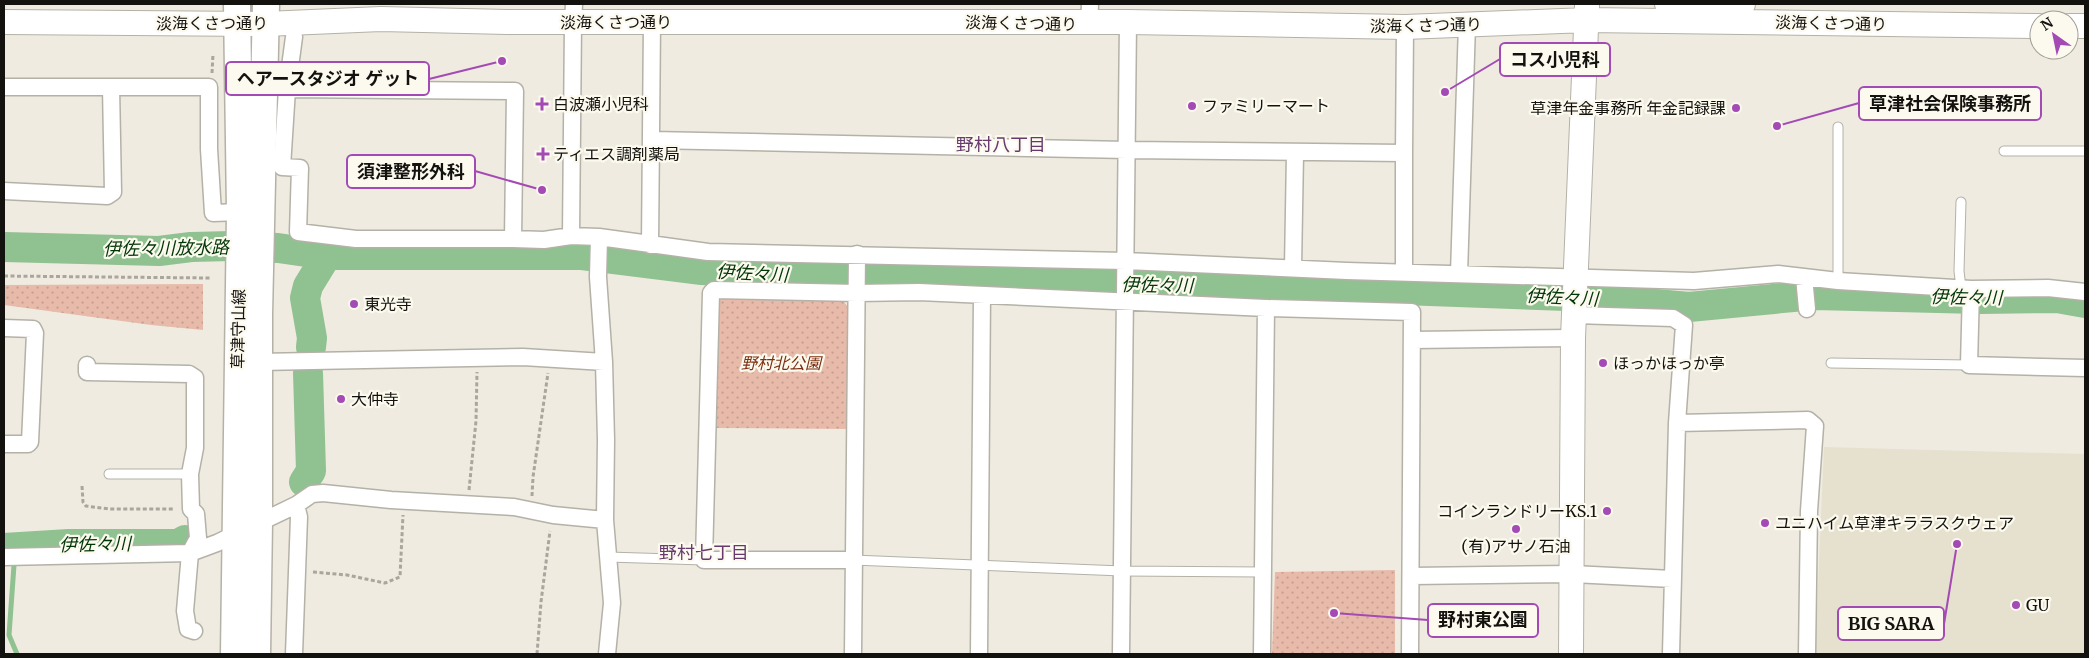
<svg xmlns="http://www.w3.org/2000/svg" width="2089" height="658" font-family="Merriweather,'Noto Sans JP',serif">
<style>
.built{fill:#e6e1cf}
.grass{fill:url(#grass-dots)}
.lines{fill:none;stroke-linecap:round;stroke-linejoin:round}
.stream{stroke:#90c190;stroke-width:5}
.river{stroke:#90c190;stroke-width:30}
.lane-casing{stroke:#b4b1a7;stroke-width:11}
.street-casing{stroke:#b4b1a7;stroke-width:19}
.secondary-casing{stroke:#b4b1a7;stroke-width:26}
.primary-casing{stroke:#b4b1a7;stroke-width:29}
.path{stroke:#aaa69e;stroke-width:3;stroke-dasharray:4 2.5;stroke-linecap:butt}
.lane{stroke:#fff;stroke-width:9}
.street{stroke:#fff;stroke-width:16}
.secondary{stroke:#fff;stroke-width:24}
.primary{stroke:#fff;stroke-width:26}
.poi-dot{fill:#a44ab5;stroke:#fcf9ee;stroke-width:2}
.labels{text-anchor:middle;dominant-baseline:central;stroke-width:4.5;stroke-linejoin:round;paint-order:stroke}
.street-label{font-size:16px;fill:#13120f;stroke:#fcf9ee}
.poi-label{font-size:16px;fill:#13120f;stroke:#fcf9ee;text-anchor:start}
.park-label{font-size:16px;font-style:italic;fill:#7c2e10;stroke:#fcf9ee}
.neighbourhood-label{font-size:18px;fill:#663a6f;stroke:#fcf9ee}
.water-label{font-size:18px;font-style:italic;fill:#003506;stroke:#fcf9ee}
.leader{fill:none;stroke:#a44ab5;stroke-width:2}
.callout-dot{fill:#a44ab5;stroke:#fcf9ee;stroke-width:2}
.callout{fill:#fcf9ee;stroke:#a44ab5;stroke-width:2}
.callout-label{font-size:18px;text-anchor:middle;font-weight:bold;fill:#13120f}
</style>
<defs>
<pattern id="grass-dots" width="8" height="8" patternUnits="userSpaceOnUse" patternTransform="scale(1.25)"><rect width="8" height="8" fill="#e7baaa"/><path d="M2 2h.1M6 6h.1" fill="none" stroke="#c59f91" stroke-width="1.8" stroke-linecap="round"/></pattern>
</defs>
<rect width="100%" height="100%" fill="#efebe0"/>
<path class="built" d="M 1824,447 L 2085,454 L 2085,654 L 1815,653 Z"/>
<path class="grass" d="M 203,284 L 203,330 L 151,325 L 4,305 L 4,285 Z
M 725,297 L 843,301 L 850,309 L 848,429 L 715,428 L 717,302 Z
M 1395,570 L 1395,654 L 1272,654 L 1275,572 Z"/>
<g class="lines">
<path class="stream" d="M 14,565 L 9,635 L 17,654"/>
<path class="river" d="M 4,247 L 159,251 L 191,247 L 231,246 L 278,248 L 327,255 L 582,255 L 702,270 L 844,277 L 1402,290 L 1567,296 L 1689,307 L 1815,295 L 1979,299 L 2057,298 L 2085,303
M 311,347 L 312,338 L 305,298 L 308,286 L 327,255
M 304,482 L 311,471 L 308,373
M 4,548 L 69,544 L 178,544 L 185,540"/>
<g class="lane-casing">
<path id="lane" d="M 1838,127 L 1838,281
M 2004,151 L 2085,151
M 1961,202 L 1959,271 L 1961,288
M 1831,363 L 1969,365
M 109,474 L 190,474
M 608,557 L 704,560
M 853,560 L 1122,571 L 1263,572"/>
</g>
<g class="street-casing">
<path id="street" d="M 1089,24 L 1090,4
M 294,37 L 287,89 L 282,167 L 300,168 L 298,232 L 356,239 L 513,239
M 4,87 L 209,87 L 209,149 L 213,213 L 240,212
M 287,89 L 515,91 L 513,239 L 544,240 L 571,236 L 599,237 L 708,252 L 1126,261 L 1347,271 L 1694,281 L 1778,274 L 1838,281 L 1971,289 L 2048,288 L 2085,292
M 652,140 L 1127,150 L 1404,153 L 1405,27
M 4,191 L 107,196 L 113,192 L 111,87
M 571,236 L 573,22 L 574,4
M 599,237 L 598,277 L 604,362 L 606,440 L 605,520 L 612,603 L 607,654
M 650,245 L 652,22
M 1293,268 L 1295,153
M 1404,272 L 1404,153
M 1459,274 L 1467,24
M 1804,277 L 1807,309
M 1971,289 L 1969,365 L 2085,368
M 1574,315 L 1673,318 L 1684,325 L 1677,423 L 1671,654
M 4,328 L 33,329 L 35,333 L 30,442 L 28,444 L 4,444
M 1413,340 L 1573,338
M 259,362 L 523,357 L 604,362
M 87,365 L 87,372 L 189,374 L 195,378 L 195,448 L 190,474 L 191,509 L 196,514 L 198,538 L 190,553 L 185,611 L 188,629 L 194,631
M 1677,423 L 1808,420 L 1815,426 L 1809,511 L 1807,654
M 4,557 L 190,553 L 217,543 L 296,505 L 312,494 L 323,493 L 391,500 L 514,507 L 553,515 L 605,520
M 853,560 L 704,560 L 711,293 L 714,290 L 857,293 L 919,292 L 1266,308 L 1412,312 L 1410,654
M 1412,576 L 1573,574 L 1672,579
M 294,654 L 299,517 L 296,505
M 853,654 L 857,254
M 979,654 L 982,295
M 1121,654 L 1128,22
M 1262,654 L 1266,308"/>
</g>
<g class="secondary-casing">
<path id="secondary" d="M 1667,4 L 1743,4
M 4,22 L 265,24 L 381,19 L 507,22 L 1128,22 L 1405,27 L 1587,20 L 2039,26
M 2069,26 L 2085,26
M 1571,654 L 1573,338 L 1587,5"/>
</g>
<g class="primary-casing">
<path id="primary" d="M 234,654 L 240,212 L 237,4
M 257,654 L 259,522 L 259,314 L 266,4"/>
</g>
<path class="path" d="M 212,73 L 213,54
M 4,276 L 210,278
M 82,486 L 83,502 L 86,506 L 109,509 L 175,509
M 469,490 L 476,421 L 477,372
M 532,496 L 533,477 L 548,373
M 313,572 L 347,575 L 385,583 L 400,577 L 403,515
M 537,654 L 541,602 L 550,531"/>
<use href="#lane" class="lane"/>
<use href="#street" class="street"/>
<use href="#secondary" class="secondary"/>
<use href="#primary" class="primary"/>
</g>
<g class="poi-dot">
<path d="M539.5 96.5h5v5h5v5h-5v5h-5v-5h-5v-5h5z"/>
<circle cx="1192" cy="106" r="5"/>
<circle cx="1736" cy="108" r="5"/>
<path d="M540.5 146.5h5v5h5v5h-5v5h-5v-5h-5v-5h5z"/>
<circle cx="354" cy="304" r="5"/>
<circle cx="1603" cy="363" r="5"/>
<circle cx="341" cy="399" r="5"/>
<circle cx="1607" cy="511" r="5"/>
<circle cx="1765" cy="523" r="5"/>
<circle cx="1516" cy="529" r="5"/>
<circle cx="2016" cy="605" r="5"/>
</g>
<g class="labels">
<g class="street-label">
<text x="616" y="22">淡海くさつ通り</text>
<text x="212" y="23">淡海くさつ通り</text>
<text transform="translate(1021 23) rotate(1)">淡海くさつ通り</text>
<text transform="translate(1831 23) rotate(1)">淡海くさつ通り</text>
<text transform="translate(1426 25) rotate(-1)">淡海くさつ通り</text>
<text transform="translate(238 329) rotate(-89)">草津守山線</text>
</g>
<g class="poi-label">
<text x="553" y="104">白波瀬小児科</text>
<text x="1202" y="106">ファミリーマート</text>
<text x="1726" y="108" text-anchor="end">草津年金事務所 年金記録課</text>
<text x="553" y="154">ティエス調剤薬局</text>
<text x="364" y="304">東光寺</text>
<text x="1613" y="363">ほっかほっか亭</text>
<text x="351" y="399">大仲寺</text>
<text x="1597" y="511" text-anchor="end">コインランドリーKS.1</text>
<text x="1775" y="523">ユニハイム草津キララスクウェア</text>
<text x="1516" y="546" text-anchor="middle">(有)アサノ石油</text>
<text x="2026" y="605">GU</text>
</g>
<g class="park-label">
<text x="781" y="363">野村北公園</text>
</g>
<g class="neighbourhood-label">
<text x="1001" y="144">野村八丁目</text>
<text x="704" y="552">野村七丁目</text>
</g>
<g class="water-label">
<text transform="translate(166 248) rotate(-1)">伊佐々川放水路</text>
<text transform="translate(752 273) rotate(3)">伊佐々川</text>
<text transform="translate(1157 285) rotate(1)">伊佐々川</text>
<text transform="translate(1562 297) rotate(3)">伊佐々川</text>
<text transform="translate(1966 297) rotate(1)">伊佐々川</text>
<text transform="translate(95 544) rotate(-1)">伊佐々川</text>
</g>
</g>
<path class="leader" d="M1445 92L1500 59M502 61L429 79M1777 126L1859 103M542 190L475 171M1334 613L1428 620M1957 544L1944 624"/>
<g class="callout-dot">
<circle cx="1445" cy="92" r="5"/>
<circle cx="502" cy="61" r="5"/>
<circle cx="1777" cy="126" r="5"/>
<circle cx="542" cy="190" r="5"/>
<circle cx="1334" cy="613" r="5"/>
<circle cx="1957" cy="544" r="5"/>
</g>
<g class="callout">
<rect x="1500" y="43" width="110" height="33" rx="5"/>
<rect x="226" y="62" width="203" height="33" rx="5"/>
<rect x="1859" y="87" width="182" height="33" rx="5"/>
<rect x="347" y="155" width="128" height="33" rx="5"/>
<rect x="1428" y="604" width="110" height="33" rx="5"/>
<rect x="1838" y="607" width="106" height="33" rx="5"/>
</g>
<g class="callout-label">
<text x="1555" y="66">コス小児科</text>
<text x="328" y="85">ヘアースタジオ ゲット</text>
<text x="1950" y="110">草津社会保険事務所</text>
<text x="411" y="178">須津整形外科</text>
<text x="1483" y="626">野村東公園</text>
<text x="1891" y="630">BIG SARA</text>
</g>
<rect width="2089" height="658" fill="none" stroke="#13120f" stroke-width="10"/>
<g transform="translate(2054 35) rotate(327)"><circle r="24" fill="#fcf9ee" stroke="#9f9d95"/>
<path d="M0-4L9 19L0 12L-9 19Z" fill="#a44ab5"/>
<text y="-8" font-size="14" font-weight="bold" text-anchor="middle" fill="#13120f">N</text>
</g>
</svg>
